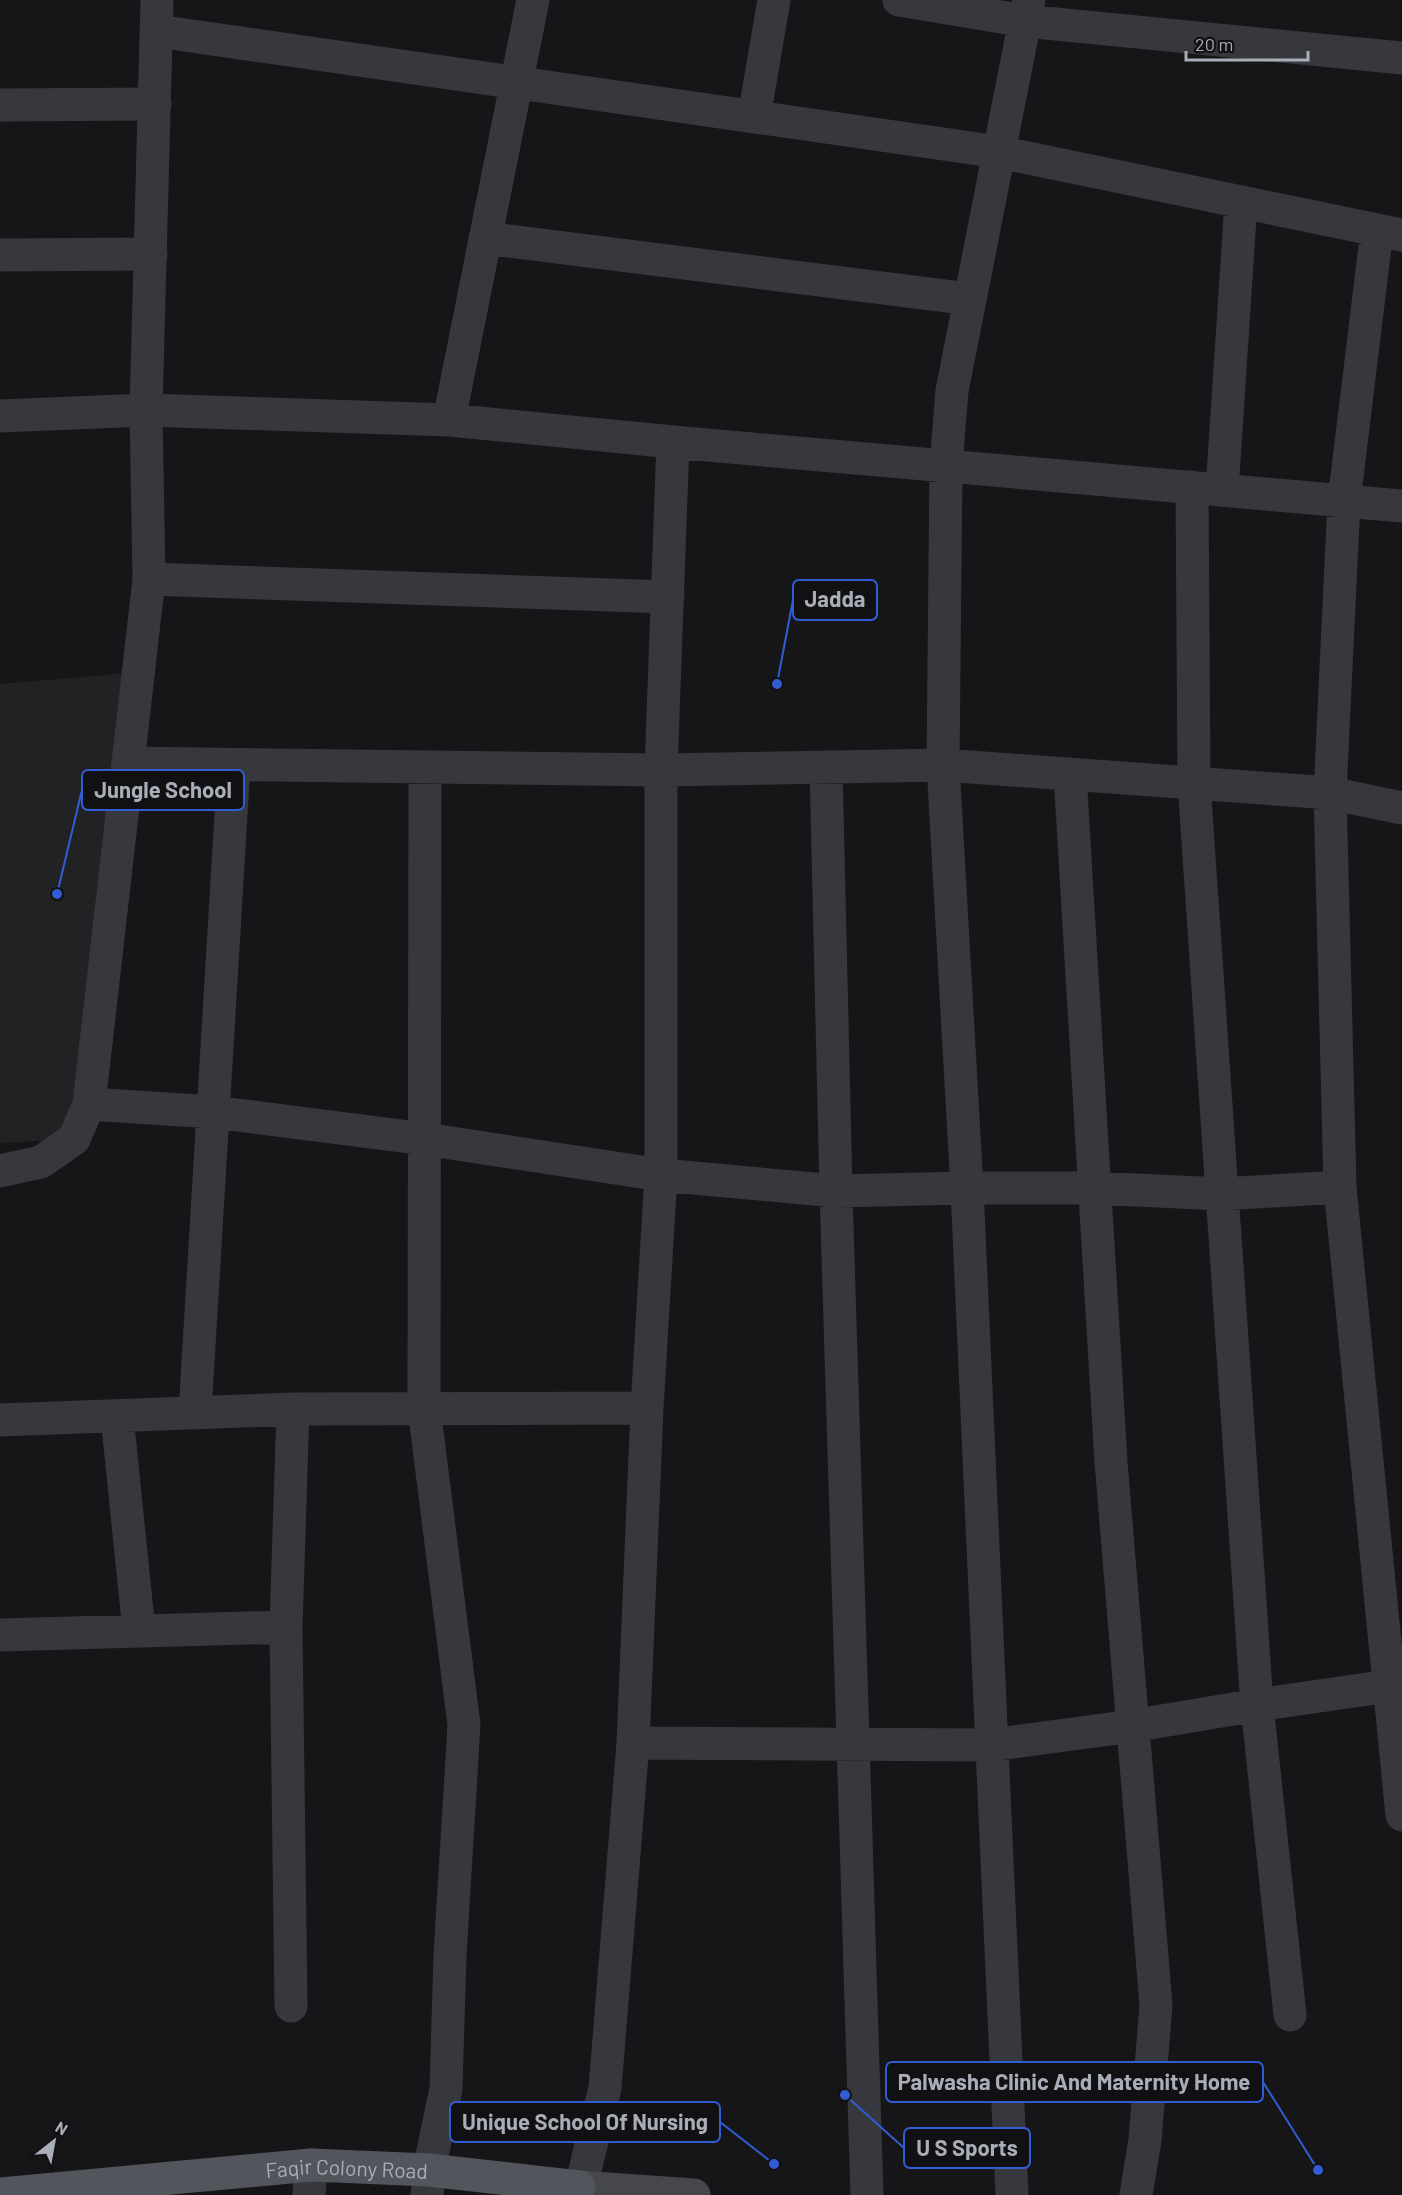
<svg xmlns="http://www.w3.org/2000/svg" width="1402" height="2195" font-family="Barlow,sans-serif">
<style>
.built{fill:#222225}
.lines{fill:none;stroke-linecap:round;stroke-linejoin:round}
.minor{stroke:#37383d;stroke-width:33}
.tertiary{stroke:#37383d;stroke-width:33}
.secondary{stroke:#45474d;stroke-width:33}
.primary{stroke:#53555c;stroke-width:33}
.labels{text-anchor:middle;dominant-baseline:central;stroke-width:6;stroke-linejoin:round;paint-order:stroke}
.street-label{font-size:21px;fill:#a8adb8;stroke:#111113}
.leader{fill:none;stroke:#325cd3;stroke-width:2}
.callout-dot{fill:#325cd3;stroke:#111113;stroke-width:2}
.callout{fill:#111113;stroke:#325cd3;stroke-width:2}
.callout-label{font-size:22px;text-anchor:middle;font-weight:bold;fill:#a8adb8}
</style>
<rect width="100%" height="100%" fill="#161618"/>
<path class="built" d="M 140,672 L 74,1139 L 0,1143 L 0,684 Z"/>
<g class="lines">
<path class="minor" d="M 899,0 L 1025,21 L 1402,58
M 157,31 L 999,152 L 1402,235
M 0,105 L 155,104
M 754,117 L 774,0
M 1377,230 L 1344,501 L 1330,793 L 1340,1187 L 1402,1815
M 485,238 L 970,299
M 0,255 L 151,254
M 0,416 L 146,410 L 449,420 L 673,442 L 1402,506
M 449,420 L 533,0
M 1192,487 L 1194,783 L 1257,1705 L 1290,2015
M 1222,490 L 1241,202
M 149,579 L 668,597
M 129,763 L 661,770 L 943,765 L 1330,793 L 1402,808
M 425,767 L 424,1408 L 464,1725 L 450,1955 L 446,2089 L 429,2170 L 427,2195
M 826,767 L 836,1191 L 867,2195
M 1070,774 L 1111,1462 L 1156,2005 L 1145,2140 L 1136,2195
M 89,1104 L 213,1112 L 425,1139 L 661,1175 L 836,1191 L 967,1188 L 1094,1188 L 1222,1194 L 1340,1187
M 195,1412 L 234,765
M 117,1416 L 139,1631
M 0,1420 L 293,1409 L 647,1408
M 0,1635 L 286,1627
M 633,1743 L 991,1745 L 1132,1726 L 1257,1705 L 1402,1684
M 291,2006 L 286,1627 L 293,1409
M 309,2195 L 311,2165
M 579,2195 L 605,2088 L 633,1743 L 647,1408 L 661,1175 L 661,770 L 673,442
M 1012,2195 L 967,1188 L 943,765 L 946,465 L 952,391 L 1029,0"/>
<path class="tertiary" d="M 0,1171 L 41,1162 L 74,1139 L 89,1104 L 149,579 L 146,410 L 157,0"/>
<path class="secondary" d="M 579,2187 L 694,2195"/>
<path class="primary" id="s1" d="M 0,2194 L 311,2165 L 429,2170 L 579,2187"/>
</g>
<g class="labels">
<g class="street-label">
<text stroke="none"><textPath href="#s1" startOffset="348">Faqir Colony Road</textPath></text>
</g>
</g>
<path class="leader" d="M777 684L793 600M57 894L82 790M1318 2170L1263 2082M774 2164L720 2122M845 2095L904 2148"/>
<g class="callout-dot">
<circle cx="777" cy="684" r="6"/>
<circle cx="57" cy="894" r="6"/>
<circle cx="1318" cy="2170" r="6"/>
<circle cx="774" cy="2164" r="6"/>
<circle cx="845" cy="2095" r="6"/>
</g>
<g class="callout">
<rect x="793" y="580" width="84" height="40" rx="6"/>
<rect x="82" y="770" width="162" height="40" rx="6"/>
<rect x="886" y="2062" width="377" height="40" rx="6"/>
<rect x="450" y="2102" width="270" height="40" rx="6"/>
<rect x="904" y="2128" width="126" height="40" rx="6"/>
</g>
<g class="callout-label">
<text x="835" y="607">Jadda</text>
<text x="163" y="798">Jungle School</text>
<text x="1074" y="2090">Palwasha Clinic And Maternity Home</text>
<text x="585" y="2130">Unique School Of Nursing</text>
<text x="967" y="2156">U S Sports</text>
</g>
<g transform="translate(54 2141) rotate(31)" stroke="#111113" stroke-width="4.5" paint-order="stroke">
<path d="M0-4.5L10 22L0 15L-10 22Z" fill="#a8adb8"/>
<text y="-9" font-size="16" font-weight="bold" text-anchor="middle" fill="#a8adb8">N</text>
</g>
<path d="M1186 51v9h122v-9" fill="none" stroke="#a8adb8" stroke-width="3"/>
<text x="1195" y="51" font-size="18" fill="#a8adb8" stroke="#111113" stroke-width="4.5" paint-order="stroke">20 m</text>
</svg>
